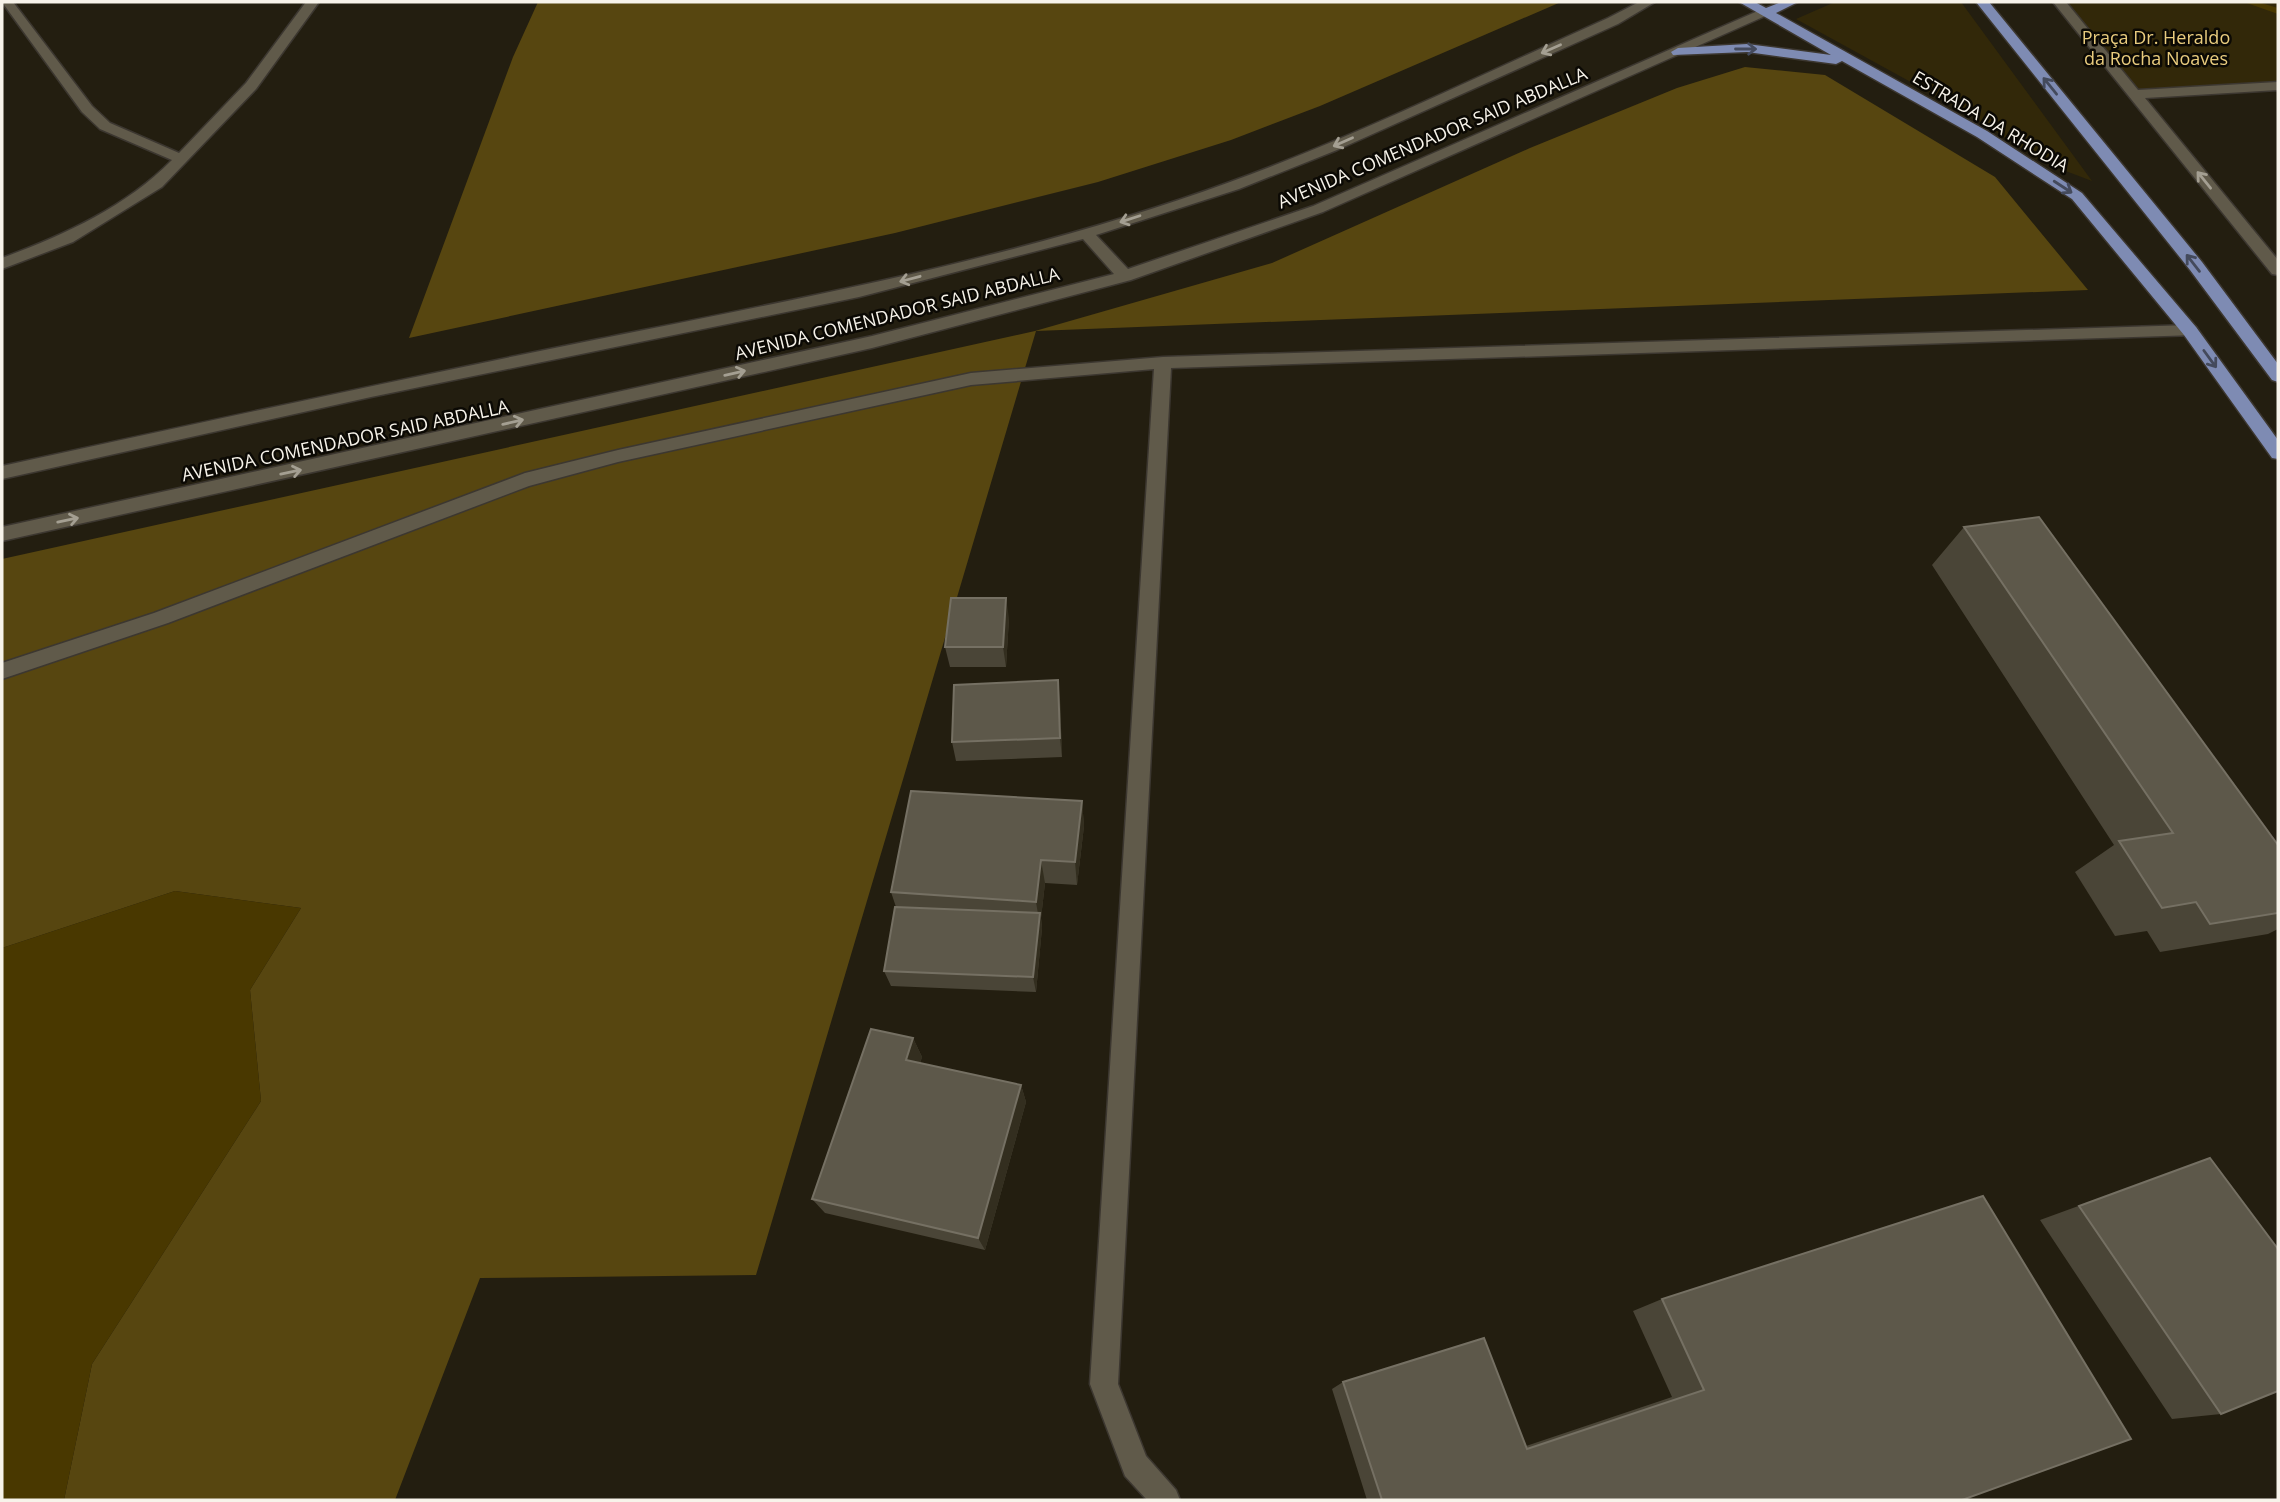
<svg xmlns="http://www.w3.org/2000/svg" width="2280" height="1502" font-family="'Open Sans',sans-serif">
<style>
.green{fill:#322809}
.forest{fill:#574610}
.water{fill:#493800}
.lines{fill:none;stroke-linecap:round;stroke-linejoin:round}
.stream{fill:#493800;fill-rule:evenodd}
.minor-casing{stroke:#3c3730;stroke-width:3}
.major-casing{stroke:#3c3730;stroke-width:3}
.minor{fill:#605a4a;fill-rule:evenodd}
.major{fill:#7e8bb3;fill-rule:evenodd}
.wall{fill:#4a4537}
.shaded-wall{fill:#332e1f}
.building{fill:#5d584a;stroke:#757063;stroke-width:2}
.oneway{stroke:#a49f92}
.oneway2{stroke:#444a5c}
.labels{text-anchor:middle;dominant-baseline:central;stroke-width:5;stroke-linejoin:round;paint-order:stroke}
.far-park-label{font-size:18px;fill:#e9cc7e;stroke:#0b0904}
.far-street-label{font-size:18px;fill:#f7f3ea;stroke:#0b0904}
</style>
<rect width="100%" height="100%" fill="#231e10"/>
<path class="green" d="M 1835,2 L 1961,2 L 2092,181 L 2042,162 L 1969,114 L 1796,19 Z
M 2059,2 L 2278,2 L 2278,86 L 2134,94 Z"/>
<path class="forest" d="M 538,2 L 1561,2 L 1320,106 L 1231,140 L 1098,182 L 895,233 L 409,338 L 513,57 Z
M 1745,67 L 1825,75 L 1995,177 L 2088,290 L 1036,331 L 756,1275 L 480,1278 L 395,1500 L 64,1500 L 92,1364 L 261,1101 L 250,990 L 301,908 L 175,891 L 2,948 L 2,559 L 1035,331 L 1272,263 L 1530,148 L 1677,88 Z"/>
<path class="water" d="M 175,891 L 301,908 L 250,990 L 261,1101 L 92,1364 L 64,1500 L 2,1500 L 2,948 Z"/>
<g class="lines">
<path class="stream" d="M 2244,2 L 2258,2 L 2278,8 L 2278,14 Z"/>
<g class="minor-casing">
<path id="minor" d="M 2,2 L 13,2 L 92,106 L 110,123 L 179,153 L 246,83 L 306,2 L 319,2 L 256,89 L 162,187 L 73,242 L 2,269 L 2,258 C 62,236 126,207 172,160 L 100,129 L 82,112 Z
M 1639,2 L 1655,2 L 1618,24 L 1337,150 L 1239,189 L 1096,235 L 1128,269 L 1313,206 L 1760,10 L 1765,9 L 1772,13 L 1323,212 L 1131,280 L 872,348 L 2,541 L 2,527 L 872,336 L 1114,274 L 1083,239 L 859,297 L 371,397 L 2,479 L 2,466 C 199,423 396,380 594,340 C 808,297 1025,257 1230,182 C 1359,135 1483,74 1608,18 Z
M 2053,2 L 2066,2 L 2138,90 L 2278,82 L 2278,90 L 2145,98 L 2278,260 L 2278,275 L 2272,274 Z
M 2190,325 L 2196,327 L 2198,331 L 2196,335 L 1171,368 L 1118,1384 L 1146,1456 L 1176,1490 L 1180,1500 L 1147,1500 L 1125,1476 L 1090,1384 L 1154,369 L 971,385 L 618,462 L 529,486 L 168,623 L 2,679 L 2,663 L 154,613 L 525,473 L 618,450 L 971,373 L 1163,357 Z"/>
</g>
<g class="major-casing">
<path id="major" d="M 1739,2 L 1755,2 L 1766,8 L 1781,2 L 1798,2 L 1776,13 L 1987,131 L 2082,193 L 2196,327 L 2278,440 L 2278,459 L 2272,458 L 2184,335 L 2072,199 L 1977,137 L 1842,61 L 1836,64 L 1747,52 L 1673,55 L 1671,52 L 1678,48 L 1747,44 L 1831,55 Z
M 1976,2 L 1989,2 L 2202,262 L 2278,364 L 2278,382 L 2272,380 L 2190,270 Z"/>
</g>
<use href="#minor" class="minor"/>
<use href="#major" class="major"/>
</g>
<path class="wall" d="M 1964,527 L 2278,845 L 2278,929 L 2268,934 L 2160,952 L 2147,931 L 2115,936 L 2075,872 L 2114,845 L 1932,565 Z
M 1009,618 L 1006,667 L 950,667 L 945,647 Z
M 1060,699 L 1062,757 L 956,761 L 952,742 Z
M 1082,801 L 1084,826 L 1077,885 L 1045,883 L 1041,918 L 1042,928 L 1036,992 L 891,986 L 884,971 L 896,907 L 891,892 Z
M 913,1038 L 922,1057 L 920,1063 L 1021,1085 L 1026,1102 L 985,1250 L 825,1213 L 812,1199 Z
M 2210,1158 L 2221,1414 L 2172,1419 L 2040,1220 Z
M 1662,1299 L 1962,1500 L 1367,1500 L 1332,1389 L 1343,1382 L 1526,1446 L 1672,1397 L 1633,1311 Z"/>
<path class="shaded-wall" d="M 1006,598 L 1009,618 L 1006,667 L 1003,647 Z
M 1058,680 L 1060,699 L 1062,757 L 1060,738 Z
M 1082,801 L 1084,826 L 1077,885 L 1075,862 Z
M 1041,860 L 1045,883 L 1041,918 L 1042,928 L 1036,992 L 1033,977 L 1039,920 L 1036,902 Z
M 913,1038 L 922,1057 L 915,1078 L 906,1060 Z
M 1021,1085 L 1026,1102 L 985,1250 L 978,1238 Z"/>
<path class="building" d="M 2039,517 L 2278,845 L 2278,913 L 2210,924 L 2196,902 L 2162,908 L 2119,841 L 2173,833 L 1964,527 Z
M 951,598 L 1006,598 L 1003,647 L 945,647 Z
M 1058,680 L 1060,738 L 952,742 L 954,685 Z
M 911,791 L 1082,801 L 1075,862 L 1041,860 L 1036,902 L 891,892 Z
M 895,907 L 1040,913 L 1033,977 L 884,971 Z
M 871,1029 L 913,1038 L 906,1060 L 1021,1085 L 978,1238 L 812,1199 Z
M 2210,1158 L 2278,1249 L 2278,1391 L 2221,1414 L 2079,1206 Z
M 1983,1196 L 2131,1439 L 1962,1500 L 1382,1500 L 1343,1382 L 1484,1338 L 1527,1449 L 1704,1390 L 1662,1299 Z"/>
<defs><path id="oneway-shaft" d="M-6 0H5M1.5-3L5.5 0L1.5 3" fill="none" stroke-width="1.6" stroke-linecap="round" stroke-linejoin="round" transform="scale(1.75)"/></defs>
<g class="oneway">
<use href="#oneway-shaft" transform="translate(1551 49) rotate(156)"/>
<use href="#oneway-shaft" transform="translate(1343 142) rotate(156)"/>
<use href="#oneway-shaft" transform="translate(2204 180) rotate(-129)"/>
<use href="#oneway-shaft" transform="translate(1130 219) rotate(162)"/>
<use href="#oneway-shaft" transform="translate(910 279) rotate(165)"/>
<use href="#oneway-shaft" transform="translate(735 373) rotate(-13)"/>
<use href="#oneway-shaft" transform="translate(513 422) rotate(-13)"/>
<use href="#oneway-shaft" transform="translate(291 472) rotate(-12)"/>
<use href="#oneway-shaft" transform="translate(68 520) rotate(-12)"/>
</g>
<g class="oneway2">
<use href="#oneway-shaft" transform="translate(1746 49)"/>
<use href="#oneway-shaft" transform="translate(2050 86) rotate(-129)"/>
<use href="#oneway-shaft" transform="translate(2063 187) rotate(33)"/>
<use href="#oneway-shaft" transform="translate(2193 263) rotate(-128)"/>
<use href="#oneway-shaft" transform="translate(2210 359) rotate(54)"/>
</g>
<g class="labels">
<g class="far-park-label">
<text x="2156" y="37">Praça Dr. Heraldo<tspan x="2156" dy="21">da Rocha Noaves</tspan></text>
</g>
<g class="far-street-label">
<text transform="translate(1991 121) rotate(31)">ESTRADA DA RHODIA</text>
<text transform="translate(1432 137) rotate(-23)">AVENIDA COMENDADOR SAID ABDALLA</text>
<text transform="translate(897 313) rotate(-14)">AVENIDA COMENDADOR SAID ABDALLA</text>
<text transform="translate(345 440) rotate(-12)">AVENIDA COMENDADOR SAID ABDALLA</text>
</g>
</g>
<rect width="2280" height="1502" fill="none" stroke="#f7f3ea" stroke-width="7"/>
</svg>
